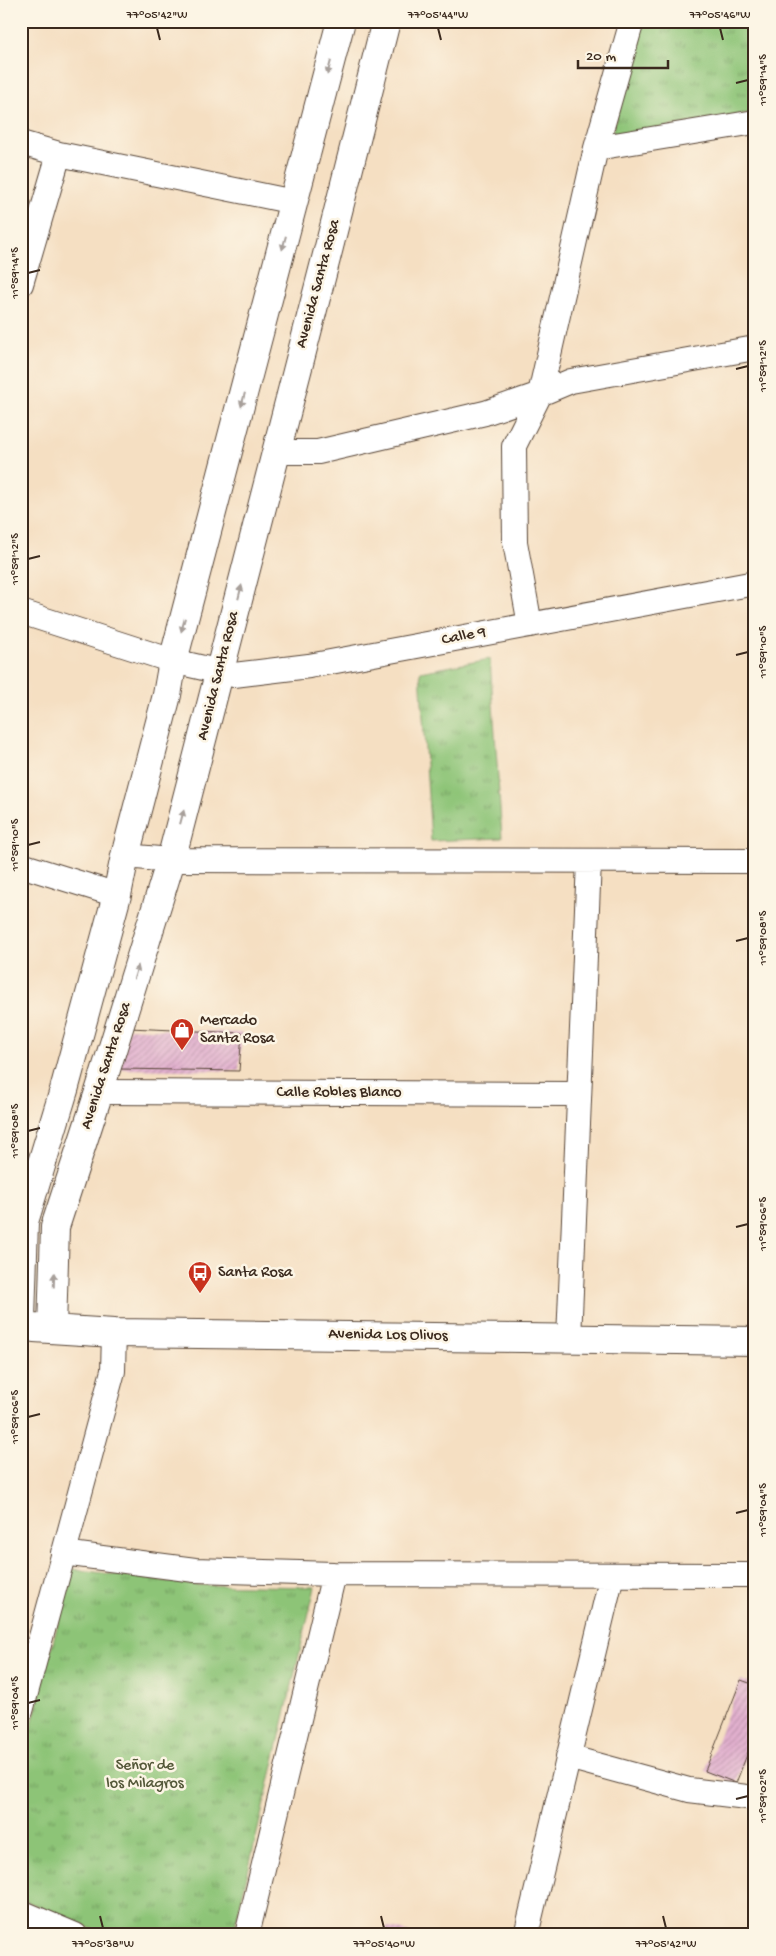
<svg xmlns="http://www.w3.org/2000/svg" width="776" height="1956" font-family="'Gochi Hand',sans-serif">
<style>
.park{fill:url(#park-tufts);stroke:#64774a}
.building{fill:url(#building-hatch)}
.lines{fill:none;stroke-linecap:round;stroke-linejoin:round}
.minor-casing{stroke:#574537;stroke-width:26}
.tertiary-casing{stroke:#574537;stroke-width:30}
.minor{stroke:#fff;stroke-width:24}
.tertiary{stroke:#fff;stroke-width:28}
.oneway{fill:#a79f9a}
.ticks{fill:none;stroke:#3b2a1e;stroke-width:2}
.labels{text-anchor:middle;dominant-baseline:central;stroke-width:5;stroke-linejoin:round;paint-order:stroke}
.street-label{font-size:16px;fill:#3b2a1e;stroke:#fcf5e5}
.poi-label{font-size:16px;fill:#3b2a1e;stroke:#fcf5e5;text-anchor:start}
.park-label{font-size:16px;fill:#545839;stroke:#fcf5e5}
.neatline{fill:none;stroke:#3b2a1e;stroke-width:2}
.ticks-label{font-size:12px;text-anchor:middle;fill:#3b2a1e}
</style>
<defs>
<pattern id="park-tufts" width="24" height="20" patternUnits="userSpaceOnUse" patternTransform="scale(1.25)"><rect width="24" height="20" fill="#8dc477"/><path d="M3 7l-1-3M5 7V3M7 7l1-3M15 17l-1-3M17 17v-4M19 17l1-3" fill="none" stroke="#749f61"/></pattern>
<pattern id="building-hatch" width="6" height="6" patternUnits="userSpaceOnUse" patternTransform="scale(1.25)"><rect width="6" height="6" fill="#e2b0cf"/><path d="M-1 1l2-2M0 6l6-6M5 7l2-2" fill="none" stroke="#b88fa7"/></pattern>
</defs>
<rect width="100%" height="100%" fill="#fcf5e5"/>
<filter id="ink" filterUnits="userSpaceOnUse"><feTurbulence type="fractalNoise" baseFrequency=".02" numOctaves="2"/><feDisplacementMap in="SourceGraphic" scale="10" xChannelSelector="R" yChannelSelector="G"/><feConvolveMatrix kernelMatrix="1 2 1 2 8 2 1 2 1" color-interpolation-filters="sRGB"/></filter>
<filter id="wash" filterUnits="userSpaceOnUse"><feTurbulence type="fractalNoise" baseFrequency=".0096" numOctaves="4" result="noise"/><feDisplacementMap in="SourceGraphic" scale="20" xChannelSelector="R" yChannelSelector="G"/><feGaussianBlur stdDeviation="1.12" result="paint"/><feColorMatrix in="noise" values="0 0 0 0 0 0 0 0 0 0 0 0 0 0 0 0 0 1.4 0 .05"/><feComposite in="paint" operator="in"/></filter>
<g filter="url(#wash)">
<rect width="100%" height="100%" fill="#f5dfc2"/>
<path class="park" d="M 643,21 L 755,21 L 755,112 L 611,136 Z
M 490,659 L 502,838 L 431,841 L 420,672 Z
M 72,1569 L 194,1585 L 315,1587 L 233,1935 L 106,1935 L 21,1899 L 21,1767 Z"/>
<g id="blocks">
<path class="building" d="M 129,1028 L 242,1033 L 239,1071 L 120,1069 Z
M 741,1680 L 755,1685 L 755,1734 L 736,1783 L 705,1771 Z
M 387,1927 L 414,1934 L 414,1935 L 385,1935 Z"/>
</g>
</g>
<g filter="url(#ink)">
<use href="#blocks" fill-opacity="0" stroke="#574537" stroke-width="1"/>
<g class="lines">
<g class="minor-casing">
<path id="minor" d="M 21,143 L 59,154 L 294,202
M 596,148 L 755,122
M 21,284 L 59,154
M 275,452 L 318,452 L 485,413 L 540,394 L 571,381 L 755,348
M 21,612 L 173,661 L 234,675 L 309,666 L 755,583
M 530,625 L 515,542 L 514,446 L 540,394 L 596,148 L 632,21
M 125,856 L 171,860 L 755,861
M 21,865 L 117,895
M 99,1092 L 579,1094
M 569,1339 L 589,861
M 63,1553 L 195,1570 L 334,1574 L 755,1575
M 21,1711 L 113,1371 L 114,1333
M 568,1757 L 689,1790 L 755,1798
M 21,1912 L 75,1935
M 247,1935 L 334,1574
M 526,1935 L 612,1575"/>
</g>
<g class="tertiary-casing">
<path id="tertiary" d="M 21,1319 L 24,1222 L 64,1090 L 117,895 L 125,856 L 167,695 L 173,661 L 341,21
M 34,1328 L 114,1333 L 755,1341
M 52,1329 L 55,1227 L 99,1092 L 171,860 L 329,247 L 386,21"/>
</g>
<use href="#minor" class="minor"/>
<use href="#tertiary" class="tertiary"/>
</g>
<defs><path id="oneway-solid" d="M-6-.8H1V-3.2L6.5 0L1 3.2V.8H-6Z" transform="scale(1.25)"/></defs>
<g class="oneway">
<use href="#oneway-solid" transform="translate(329 68) rotate(105)"/>
<use href="#oneway-solid" transform="translate(284 243) rotate(105)"/>
<use href="#oneway-solid" transform="translate(243 400) rotate(105)"/>
<use href="#oneway-solid" transform="translate(240 592) rotate(-76)"/>
<use href="#oneway-solid" transform="translate(183 625) rotate(105)"/>
<use href="#oneway-solid" transform="translate(182 817) rotate(-75)"/>
<use href="#oneway-solid" transform="translate(136 972) rotate(-73)"/>
<use href="#oneway-solid" transform="translate(54 1280) rotate(-88)"/>
</g>
</g>
<path class="ticks" d="M 157,28 L 160,40M 438,28 L 441,40M 720,28 L 723,40M 736,83 L 748,80M 28,273 L 40,270M 736,369 L 748,366M 28,559 L 40,556M 736,655 L 748,652M 28,845 L 40,842M 736,941 L 748,938M 28,1131 L 40,1128M 736,1227 L 748,1224M 28,1417 L 40,1414M 736,1513 L 748,1510M 28,1703 L 40,1700M 736,1799 L 748,1796M 100,1916 L 103,1928M 381,1916 L 384,1928M 663,1916 L 666,1928"/>
<defs>
<g id="shop-pin" transform="scale(1.25)"><path d="M0 17L-7.5 6A9.5 9.5 0 1 1 7.5 6Z" fill="#c8321e" stroke="#fcf5e5"/><path d="M-5-2.5h2.3a2.7 3.5 0 0 1 5.4 0H5L5.5 6h-11ZM-1.5-2.5h3a1.5 2.3 0 0 0-3 0Z" fill="#fff"/></g>
<g id="bus-pin" transform="scale(1.25)"><path d="M0 17L-7.5 6A9.5 9.5 0 1 1 7.5 6Z" fill="#c8321e" stroke="#fcf5e5"/><path d="M-5-6H5V4H4V6H2V4H-2V6H-4V4H-5ZM-3.5-4V0h7V-4ZM-3.5 1.2v1.5H-2V1.2ZM2 1.2v1.5H3.5V1.2Z" fill="#fff"/></g>
</defs>
<g fill-rule="evenodd">
<use href="#shop-pin" x="182" y="1030"/>
<use href="#bus-pin" x="200" y="1273"/>
</g>
<g class="labels">
<g class="street-label">
<text transform="translate(319 284) rotate(-75)">Avenida Santa Rosa</text>
<text transform="translate(464 637) rotate(-11)">Calle 9</text>
<text transform="translate(219 676) rotate(-76)">Avenida Santa Rosa</text>
<text transform="translate(107 1066) rotate(-72)">Avenida Santa Rosa</text>
<text x="339" y="1093">Calle Robles Blanco</text>
<text transform="translate(388 1336) rotate(1)">Avenida Los Olivos</text>
</g>
<g class="poi-label">
<text x="200" y="1021">Mercado<tspan x="200" dy="18">Santa Rosa</tspan></text>
<text x="218" y="1273">Santa Rosa</text>
</g>
<g class="park-label">
<text x="145" y="1766">Señor de<tspan x="145" dy="18">los Milagros</tspan></text>
</g>
</g>
<rect width="776" height="1956" fill="none" stroke="#fcf5e5" stroke-width="55"/>
<path d="M578 60v8h90v-8" fill="none" stroke="#3b2a1e" stroke-width="2.5"/>
<text x="586" y="60" font-size="15" fill="#3b2a1e" stroke="#fcf5e5" stroke-width="4" paint-order="stroke">20 m</text>
<rect x="28" y="28" width="720" height="1900" class="neatline"/>
<g class="ticks-label">
<text x="157" y="18">77°05'42"W</text>
<text x="438" y="18">77°05'44"W</text>
<text x="720" y="18">77°05'46"W</text>
<text transform="translate(762 80) rotate(-90)" y="4">11°59'14"S</text>
<text transform="translate(14 273) rotate(-90)" y="4">11°59'14"S</text>
<text transform="translate(762 366) rotate(-90)" y="4">11°59'12"S</text>
<text transform="translate(14 559) rotate(-90)" y="4">11°59'12"S</text>
<text transform="translate(762 652) rotate(-90)" y="4">11°59'10"S</text>
<text transform="translate(14 845) rotate(-90)" y="4">11°59'10"S</text>
<text transform="translate(762 938) rotate(-90)" y="4">11°59'08"S</text>
<text transform="translate(14 1131) rotate(-90)" y="4">11°59'08"S</text>
<text transform="translate(762 1224) rotate(-90)" y="4">11°59'06"S</text>
<text transform="translate(14 1417) rotate(-90)" y="4">11°59'06"S</text>
<text transform="translate(762 1510) rotate(-90)" y="4">11°59'04"S</text>
<text transform="translate(14 1703) rotate(-90)" y="4">11°59'04"S</text>
<text transform="translate(762 1796) rotate(-90)" y="4">11°59'02"S</text>
<text x="103" y="1947">77°05'38"W</text>
<text x="384" y="1947">77°05'40"W</text>
<text x="666" y="1947">77°05'42"W</text>
</g>
</svg>
